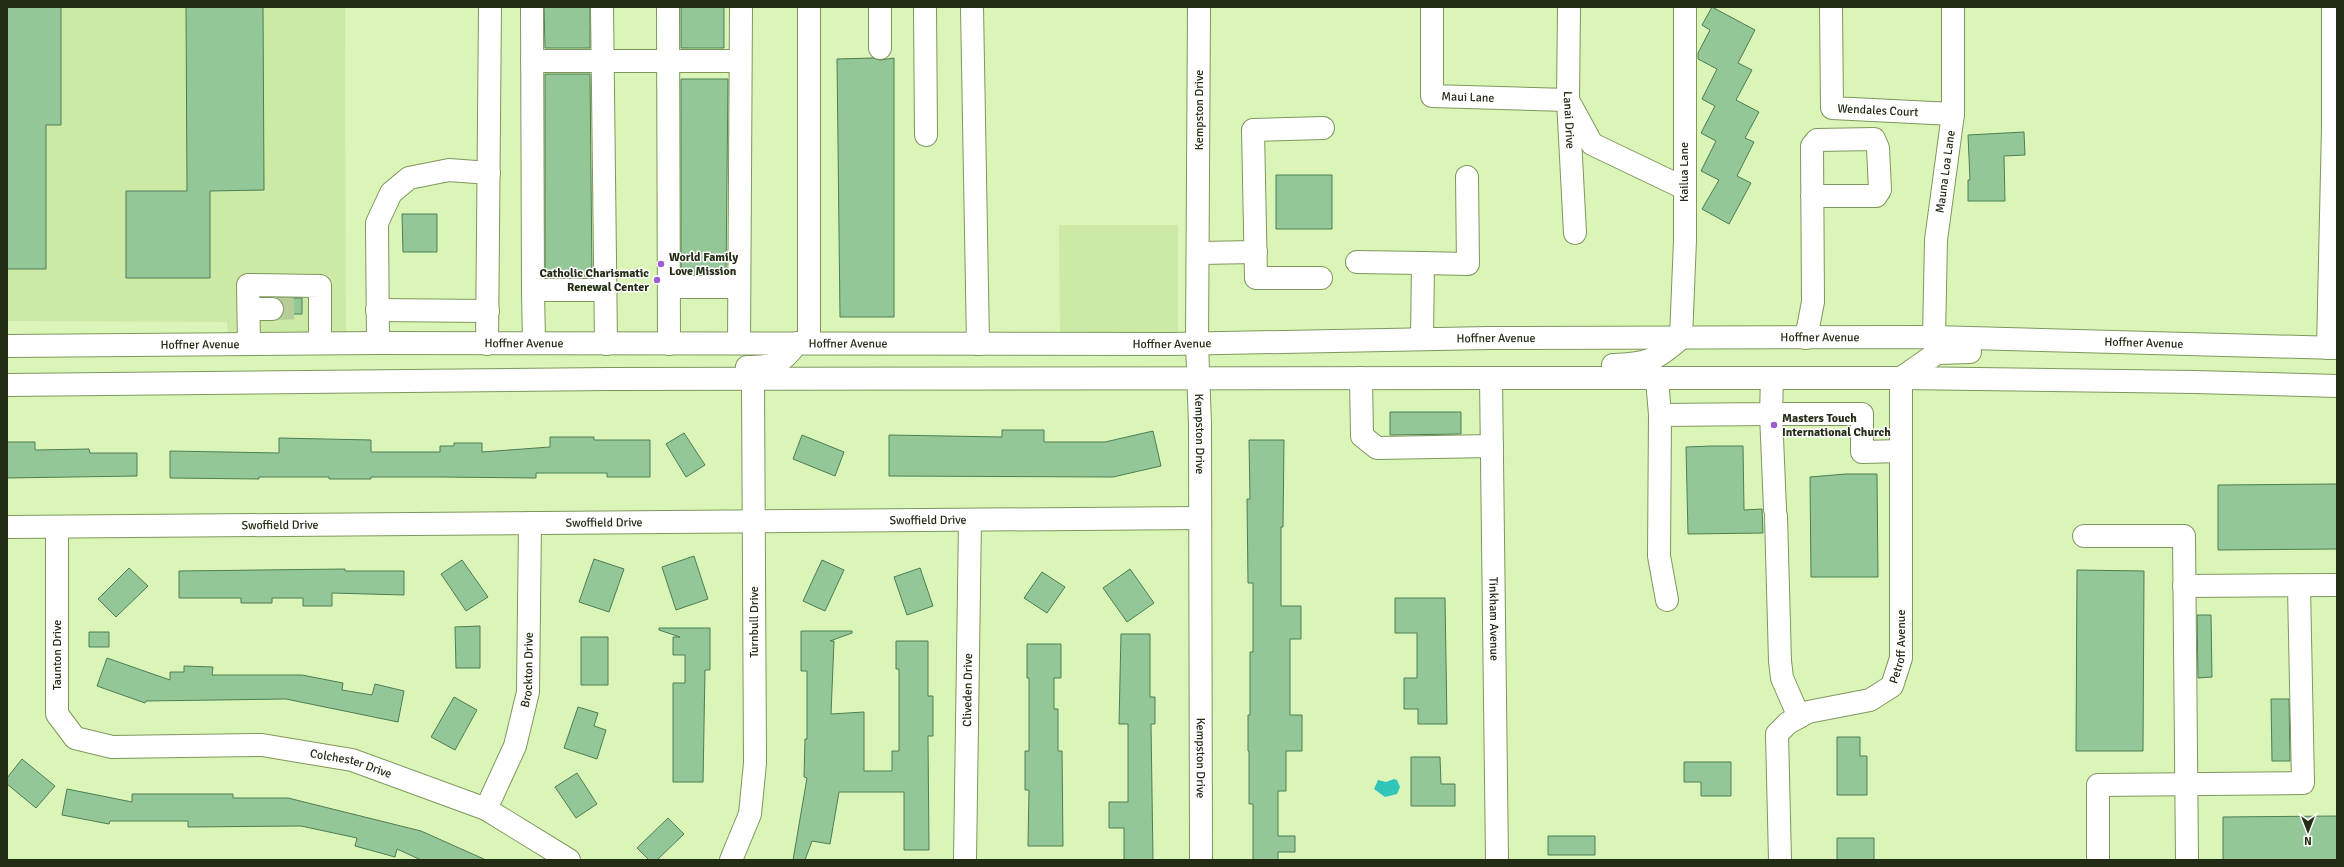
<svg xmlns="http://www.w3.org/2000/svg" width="2344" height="867" font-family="Signika,sans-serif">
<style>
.built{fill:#cceaa5}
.water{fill:#30c5b9}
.building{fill:#93c798;stroke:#4d7e52}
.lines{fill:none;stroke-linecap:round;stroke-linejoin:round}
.minor-tunnel{stroke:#b6cd97;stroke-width:22;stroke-dasharray:22 11;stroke-linecap:butt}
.minor-casing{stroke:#7f975d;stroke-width:24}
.major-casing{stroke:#7f975d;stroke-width:24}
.minor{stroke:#fff;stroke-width:22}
.major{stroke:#fff;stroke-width:22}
.poi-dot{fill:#9d5cd2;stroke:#fff;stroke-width:1.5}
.labels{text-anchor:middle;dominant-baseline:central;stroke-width:3;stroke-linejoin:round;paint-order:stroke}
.street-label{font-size:12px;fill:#232d15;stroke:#fff}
.poi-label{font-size:12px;font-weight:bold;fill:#232d15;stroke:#fff;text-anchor:start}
</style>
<rect width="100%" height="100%" fill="#dbf5b8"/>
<path class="built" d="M 7,7 L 345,7 L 346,336 L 228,337 L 227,322 L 7,321 Z
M 1059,225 L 1178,225 L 1178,334 L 1060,335 Z"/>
<path class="water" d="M 1394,779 L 1397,780 L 1400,787 L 1397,794 L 1385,797 L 1374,789 L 1378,780 L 1386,782 Z"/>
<path class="building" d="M 7,7 L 61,7 L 61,125 L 46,125 L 46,269 L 7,269 Z
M 186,7 L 263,7 L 264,190 L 210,191 L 210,278 L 126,278 L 126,191 L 187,191 Z
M 544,7 L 590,7 L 590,48 L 545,48 Z
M 681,7 L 724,7 L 724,48 L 681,48 Z
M 1712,7 L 1755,30 L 1738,63 L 1752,70 L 1736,100 L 1759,112 L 1745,138 L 1754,142 L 1737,176 L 1751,183 L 1729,224 L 1702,209 L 1719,180 L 1701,171 L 1716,141 L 1701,133 L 1715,106 L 1702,99 L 1717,69 L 1698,59 L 1698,53 L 1710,30 L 1702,25 Z
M 873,58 L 880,60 L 894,58 L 894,317 L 840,317 L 837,59 Z
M 545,74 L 590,74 L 592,276 L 545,276 Z
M 681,79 L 728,79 L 726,274 L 681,274 Z
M 2024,132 L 2025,155 L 2004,156 L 2005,201 L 1968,201 L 1968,180 L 1970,180 L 1968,135 Z
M 1276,175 L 1332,175 L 1332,229 L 1276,229 Z
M 402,214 L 437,214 L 437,252 L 403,252 Z
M 277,298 L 302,298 L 302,314 L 283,314 L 283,303 Z
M 1390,412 L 1461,412 L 1461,434 L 1390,435 Z
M 1002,430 L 1044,430 L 1044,442 L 1105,442 L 1153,431 L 1161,466 L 1113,477 L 889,476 L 889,435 L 1002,437 Z
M 684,433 L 705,465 L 686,477 L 666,444 Z
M 802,435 L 844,452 L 835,476 L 793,459 Z
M 550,437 L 594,437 L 594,440 L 650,440 L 650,477 L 607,477 L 607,473 L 536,473 L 536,478 L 440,477 L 371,477 L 371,479 L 329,479 L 329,477 L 259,477 L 259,479 L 170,478 L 170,451 L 279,453 L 279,438 L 371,440 L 371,452 L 440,452 L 440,446 L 454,446 L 454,443 L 482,443 L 482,452 L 550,447 Z
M 1249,440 L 1284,440 L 1283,527 L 1281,527 L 1281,606 L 1301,606 L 1301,639 L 1290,639 L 1290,715 L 1302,715 L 1302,751 L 1286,751 L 1286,791 L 1278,791 L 1278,836 L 1295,836 L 1295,852 L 1278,852 L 1278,860 L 1253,860 L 1253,804 L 1249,804 L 1249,751 L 1248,751 L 1248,715 L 1250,715 L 1250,652 L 1253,652 L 1253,583 L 1248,583 L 1247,499 L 1250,499 Z
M 7,442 L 35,442 L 35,450 L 89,449 L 90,453 L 137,453 L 137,476 L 7,478 Z
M 1712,446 L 1743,446 L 1744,510 L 1762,509 L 1763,533 L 1688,534 L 1686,447 Z
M 1846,474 L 1877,474 L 1878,577 L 1811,577 L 1810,477 Z
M 2337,484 L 2337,549 L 2218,550 L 2218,485 Z
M 694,556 L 708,599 L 676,610 L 662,567 Z
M 594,559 L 624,569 L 609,612 L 579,602 Z
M 462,560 L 488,597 L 466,611 L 441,574 Z
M 822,560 L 844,570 L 825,611 L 803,601 Z
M 129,568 L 148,586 L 116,617 L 98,599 Z
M 920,568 L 933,606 L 907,615 L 894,577 Z
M 345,569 L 345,571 L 404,571 L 404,595 L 332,593 L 332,606 L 303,606 L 303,598 L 272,598 L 272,603 L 241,603 L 241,598 L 179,598 L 179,571 Z
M 1130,569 L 1154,603 L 1127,622 L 1103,588 Z
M 2077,570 L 2144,571 L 2143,751 L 2076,751 Z
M 1042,572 L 1065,587 L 1047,613 L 1024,598 Z
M 1395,598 L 1445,598 L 1447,724 L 1418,724 L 1418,709 L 1404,709 L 1404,678 L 1417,678 L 1417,633 L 1395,633 Z
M 2197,615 L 2211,615 L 2212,677 L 2198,678 Z
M 480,626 L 480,668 L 456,668 L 455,627 Z
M 659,628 L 710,628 L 710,670 L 705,670 L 703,782 L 673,782 L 673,683 L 685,683 L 685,655 L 673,655 L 673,637 L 680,637 L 659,630 Z
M 801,631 L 852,631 L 852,633 L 830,641 L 834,641 L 831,714 L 864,712 L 864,771 L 892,771 L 892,751 L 899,751 L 899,669 L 896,669 L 896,641 L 928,641 L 928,696 L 933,696 L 933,736 L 928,736 L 929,850 L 904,850 L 904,792 L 839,792 L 830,844 L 812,841 L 805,860 L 793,860 L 807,778 L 804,777 L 805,739 L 807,739 L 807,671 L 801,671 Z
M 89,632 L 109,632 L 109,647 L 89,647 Z
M 1121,634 L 1150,634 L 1150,697 L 1155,697 L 1155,724 L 1151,724 L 1153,860 L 1124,860 L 1124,828 L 1109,828 L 1109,802 L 1128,802 L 1128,724 L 1119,724 Z
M 581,637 L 608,637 L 608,685 L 581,685 Z
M 1027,644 L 1061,644 L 1061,678 L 1054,678 L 1054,709 L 1058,709 L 1058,751 L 1062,751 L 1063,846 L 1028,846 L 1029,790 L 1025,790 L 1025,751 L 1029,751 L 1029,678 L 1027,678 Z
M 107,658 L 170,680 L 170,672 L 184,672 L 184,666 L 213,667 L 212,675 L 302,675 L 343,683 L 342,690 L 372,695 L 375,684 L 404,691 L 398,722 L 286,699 L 146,701 L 145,703 L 97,686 Z
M 454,697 L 477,710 L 455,750 L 431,737 Z
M 2271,699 L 2289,699 L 2290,761 L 2272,761 Z
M 578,707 L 598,713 L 594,726 L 606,730 L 597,759 L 564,748 Z
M 1837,737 L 1860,737 L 1860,756 L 1867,756 L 1867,795 L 1837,795 Z
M 1411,757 L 1440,757 L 1441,784 L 1455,784 L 1455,806 L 1411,806 Z
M 22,759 L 55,786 L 36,808 L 7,784 L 7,778 Z
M 1684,762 L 1731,762 L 1731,796 L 1701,796 L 1701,782 L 1684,782 Z
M 577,773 L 597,804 L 576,818 L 555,787 Z
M 67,789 L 132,802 L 132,794 L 233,794 L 233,798 L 288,798 L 421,831 L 486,860 L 421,860 L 397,849 L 395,857 L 355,846 L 357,838 L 301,826 L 188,827 L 188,821 L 110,821 L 109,824 L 62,815 Z
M 2337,816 L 2337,860 L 2223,860 L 2223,817 Z
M 668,818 L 684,834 L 657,860 L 649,860 L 637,848 Z
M 1548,836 L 1595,836 L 1595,855 L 1548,855 Z
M 1837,838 L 1874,838 L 1874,860 L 1837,860 Z"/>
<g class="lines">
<path class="minor-tunnel" d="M 272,309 L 302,308"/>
<g class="minor-casing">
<g id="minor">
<path d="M 532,7 L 533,290 L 606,290"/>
<path d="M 602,7 L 606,344"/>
<path d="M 668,7 L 669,344"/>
<path d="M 809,7 L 809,343"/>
<path d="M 880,7 L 880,48"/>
<path d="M 925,7 L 926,135"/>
<path d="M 972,7 L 978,344"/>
<path id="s1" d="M 1199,7 L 1197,343 L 1200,424 L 1201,860"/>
<path id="s2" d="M 1432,7 L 1432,96 L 1568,100 L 1592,144 L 1684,188"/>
<path id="s3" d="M 1569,7 L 1568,100 L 1575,233"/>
<path id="s4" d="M 1831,7 L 1832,108 L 1953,114"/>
<path d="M 532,61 L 740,61"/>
<path d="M 1199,253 L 1256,252"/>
<path d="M 1357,262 L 1423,263 L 1422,339"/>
<path d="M 1423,263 L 1468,264 L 1467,177"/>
<path d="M 1321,278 L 1256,278 L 1253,130 L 1323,128"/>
<path d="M 669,287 L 739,287"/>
<path d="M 533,290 L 534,343"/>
<path d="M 249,309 L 272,309"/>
<path d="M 377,310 L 488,311"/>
<path id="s5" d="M 1934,337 L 1936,240 L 1953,114 L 1953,7"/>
<path d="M 1681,338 L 1685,240 L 1685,7"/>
<path d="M 1806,338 L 1813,302 L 1812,146 L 1817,140 L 1874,139 L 1878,148 L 1880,190 L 1876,196 L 1812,196"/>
<path d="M 378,343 L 377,223 L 391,193 L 409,178 L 449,170 L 489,173"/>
<path d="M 739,343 L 741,7"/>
<path d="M 249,344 L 248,285 L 320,286 L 320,343"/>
<path d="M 487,344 L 490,7"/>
<path d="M 2328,348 L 2333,128 L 2333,7"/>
<path d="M 1361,378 L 1362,436 L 1377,448 L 1492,446"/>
<path id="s6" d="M 1491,378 L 1497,860"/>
<path d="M 1657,379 L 1660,415 L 1659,556 L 1667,600"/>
<path d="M 1660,415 L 1771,414 L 1772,378"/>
<path d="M 1775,509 L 1771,414 L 1862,414 L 1862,452 L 1901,451"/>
<path d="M 1776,516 L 1780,661 L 1782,678 L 1799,717"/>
<path id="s7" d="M 7,527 L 1200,518"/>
<path id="s8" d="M 57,527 L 57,714 L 75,738 L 112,747 L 262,745 L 352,760 L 486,809 L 569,860"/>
<path d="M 2084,536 L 2184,536 L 2187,860"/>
<path d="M 2184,586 L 2337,585"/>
<path id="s9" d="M 486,809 L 515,746 L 528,692 L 530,523"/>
<path d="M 731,860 L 750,814 L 755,763 L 753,380"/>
<path id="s10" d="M 965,860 L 970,520"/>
<path id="s11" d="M 1780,860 L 1777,734 L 1788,723 L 1808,712 L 1870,700 L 1892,686 L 1901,658 L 1901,378"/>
<path d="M 2098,860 L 2098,785 L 2303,783 L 2299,587"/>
</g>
</g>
<g class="major-casing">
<g id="major">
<path id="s12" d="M 7,346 L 378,343 L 1171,344 L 1489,338 L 1934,337 L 2337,348"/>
<path d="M 1613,365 C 1647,364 1655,361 1681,338"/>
<path d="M 747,367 C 773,367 781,365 797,343"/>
<path d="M 1901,378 L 1937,353 L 1970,352"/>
<path d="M 7,385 L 608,379 L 1491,378 L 1901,378 L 2195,382 L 2337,386"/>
</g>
</g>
<use href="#minor" class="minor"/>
<use href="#major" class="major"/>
</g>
<g class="poi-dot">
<circle cx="661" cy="264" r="4"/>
<circle cx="657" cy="280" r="4"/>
<circle cx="1774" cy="425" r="4"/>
</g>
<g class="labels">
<g class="street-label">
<text stroke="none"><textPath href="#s2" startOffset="125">Maui Lane</textPath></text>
<text transform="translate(1199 110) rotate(-90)">Kempston Drive</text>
<text stroke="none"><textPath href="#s4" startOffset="147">Wendales Court</textPath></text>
<text stroke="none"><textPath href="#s3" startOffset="113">Lanai Drive</textPath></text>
<text transform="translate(1684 172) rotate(-90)">Kailua Lane</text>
<text stroke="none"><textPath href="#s5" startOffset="166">Mauna Loa Lane</textPath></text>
<text stroke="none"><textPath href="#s12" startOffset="1489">Hoffner Avenue</textPath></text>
<text stroke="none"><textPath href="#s12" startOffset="1813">Hoffner Avenue</textPath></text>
<text stroke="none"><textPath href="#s12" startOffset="2137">Hoffner Avenue</textPath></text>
<text stroke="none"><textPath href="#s12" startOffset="517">Hoffner Avenue</textPath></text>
<text stroke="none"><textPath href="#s12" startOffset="841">Hoffner Avenue</textPath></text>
<text stroke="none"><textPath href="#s12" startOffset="1165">Hoffner Avenue</textPath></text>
<text stroke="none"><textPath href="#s12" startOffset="193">Hoffner Avenue</textPath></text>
<text stroke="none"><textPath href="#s1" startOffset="427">Kempston Drive</textPath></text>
<text stroke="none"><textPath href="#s7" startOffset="921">Swoffield Drive</textPath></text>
<text stroke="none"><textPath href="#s7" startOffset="597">Swoffield Drive</textPath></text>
<text stroke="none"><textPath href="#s7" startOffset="273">Swoffield Drive</textPath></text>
<text stroke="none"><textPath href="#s6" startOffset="241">Tinkham Avenue</textPath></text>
<text transform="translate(754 622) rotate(-90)">Turnbull Drive</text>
<text stroke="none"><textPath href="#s11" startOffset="294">Petroff Avenue</textPath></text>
<text transform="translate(57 655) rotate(-90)">Taunton Drive</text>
<text stroke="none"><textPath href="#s9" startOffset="147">Brockton Drive</textPath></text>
<text stroke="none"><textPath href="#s10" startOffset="170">Cliveden Drive</textPath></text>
<text stroke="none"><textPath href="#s1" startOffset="751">Kempston Drive</textPath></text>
<text stroke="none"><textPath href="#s8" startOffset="496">Colchester Drive</textPath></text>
</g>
<g class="poi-label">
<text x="669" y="257">World Family<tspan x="669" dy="14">Love Mission</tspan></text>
<text x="649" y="273" text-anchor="end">Catholic Charismatic<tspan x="649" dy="14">Renewal Center</tspan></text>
<text x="1782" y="418">Masters Touch<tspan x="1782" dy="14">International Church</tspan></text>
</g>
</g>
<rect width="2344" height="867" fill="none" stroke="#232d15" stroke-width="16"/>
<g transform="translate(2308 831) rotate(180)" stroke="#ffffff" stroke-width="3" paint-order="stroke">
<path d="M0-3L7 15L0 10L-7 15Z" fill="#232d15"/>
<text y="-6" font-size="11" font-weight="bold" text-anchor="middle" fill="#232d15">N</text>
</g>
</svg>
